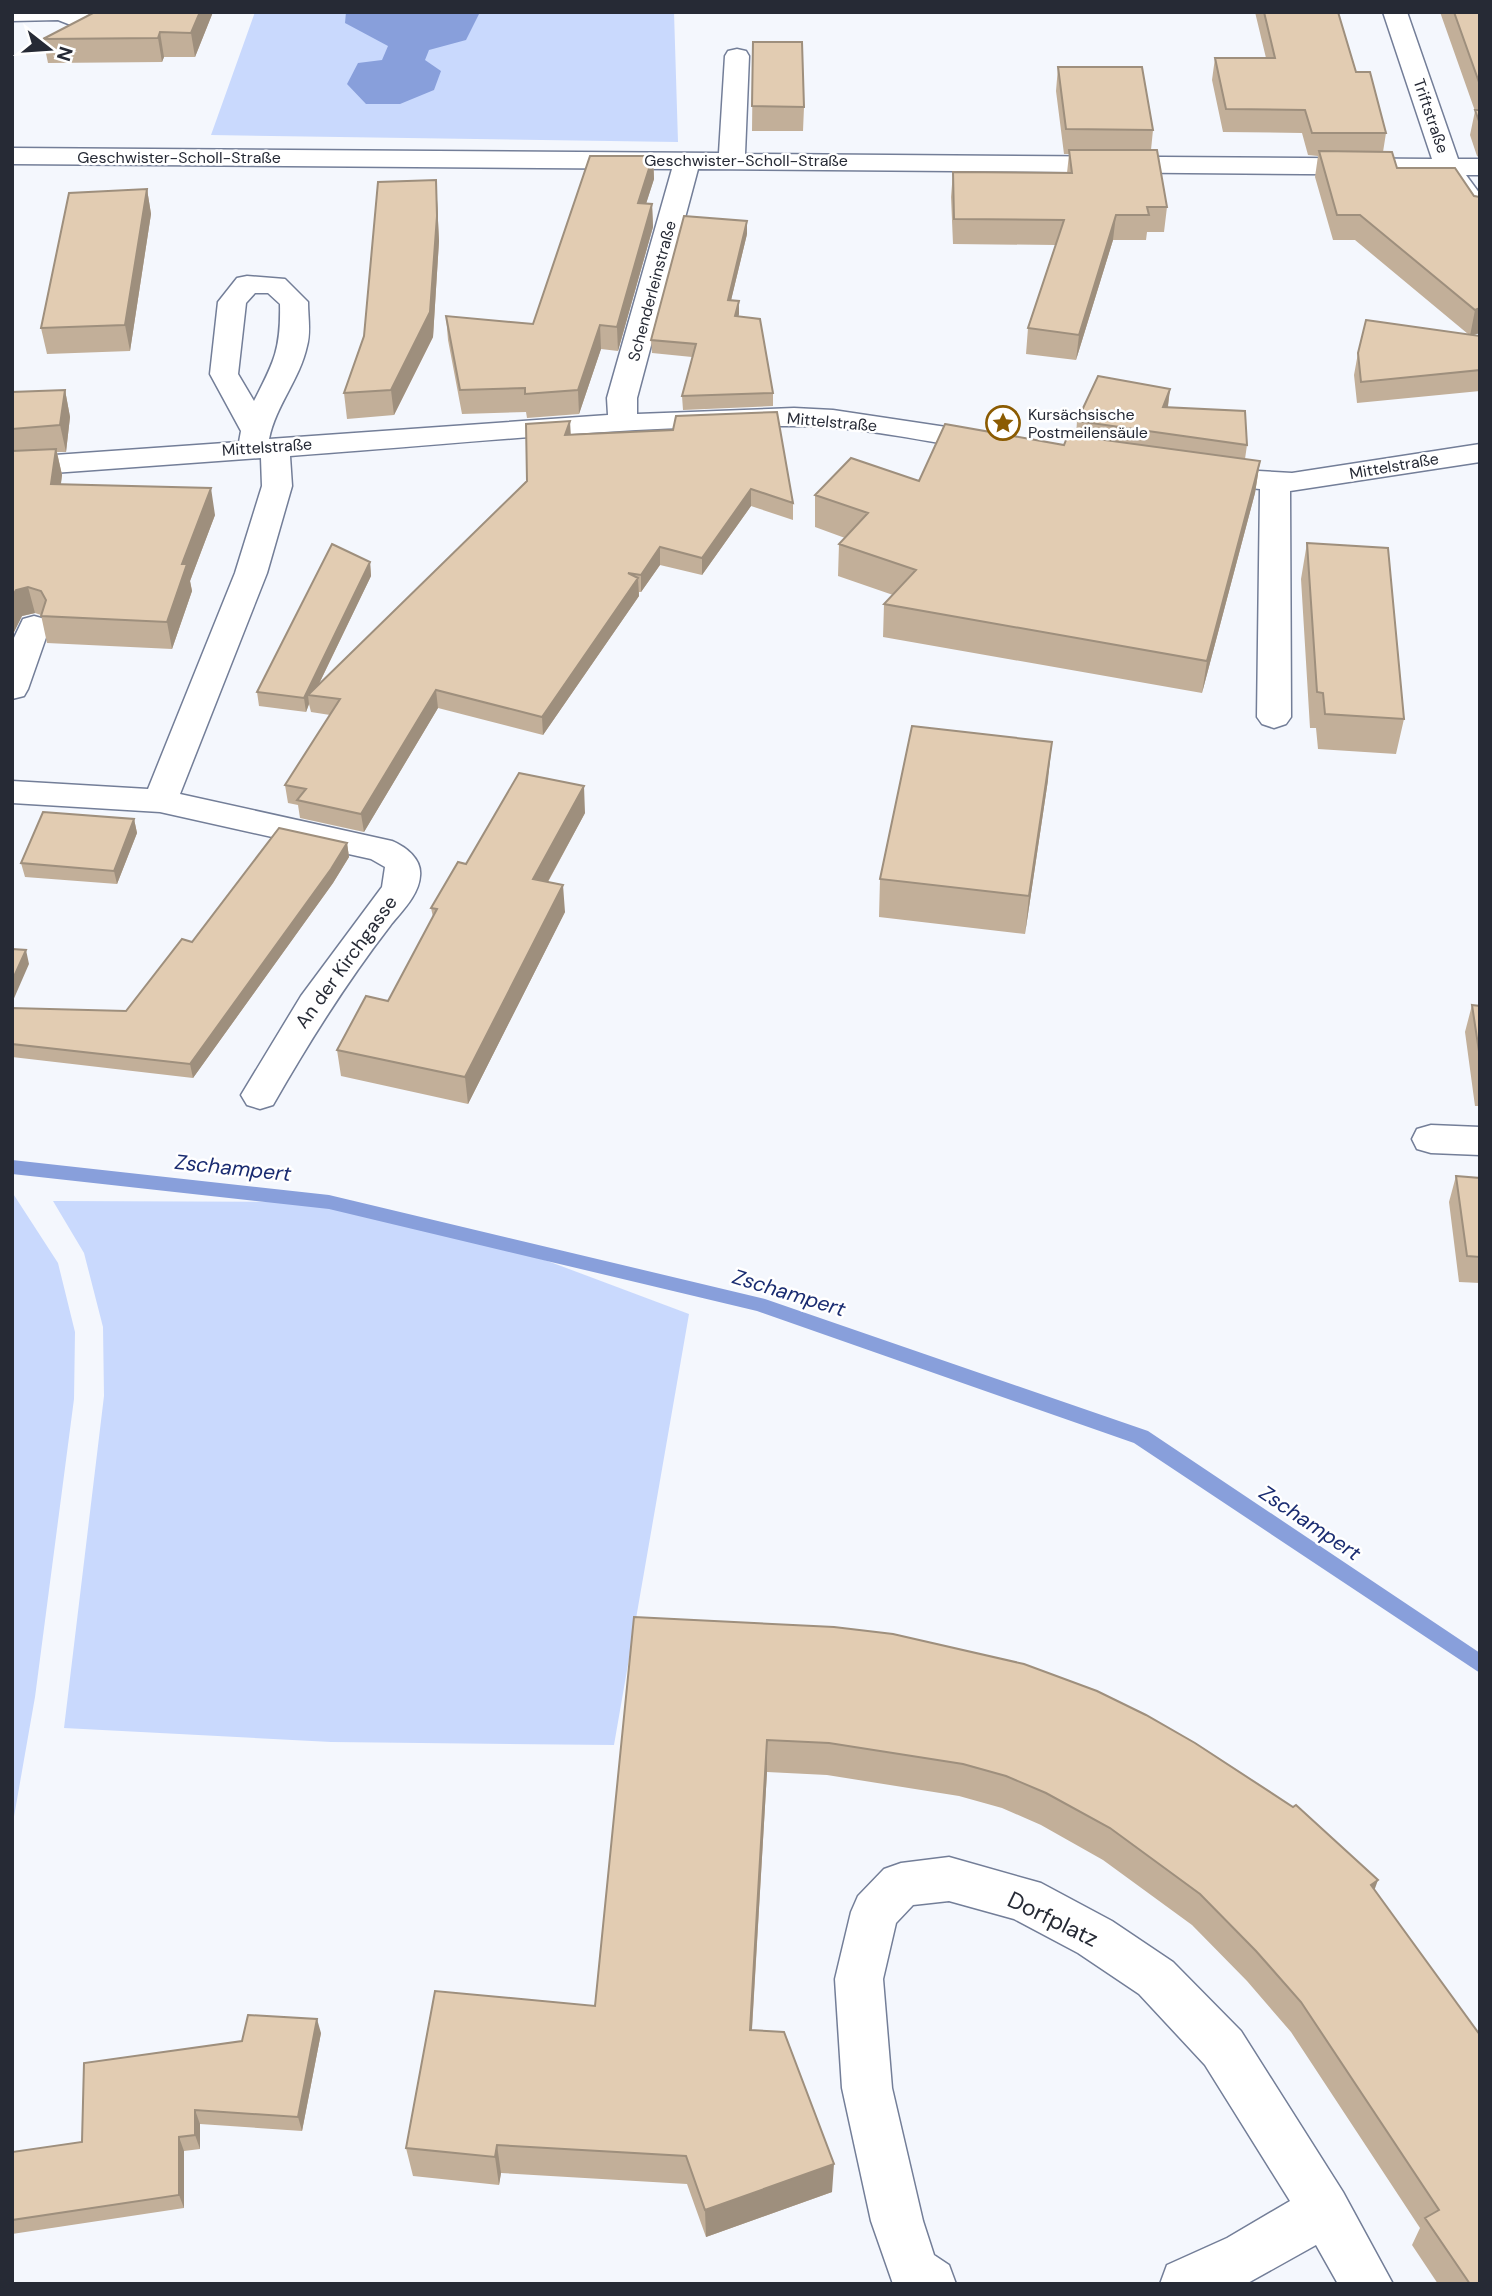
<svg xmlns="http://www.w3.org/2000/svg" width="1492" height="2296" font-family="'DM Sans',sans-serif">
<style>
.green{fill:#c9d9fd}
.water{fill:#889fdb}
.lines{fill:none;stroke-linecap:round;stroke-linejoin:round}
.stream{fill:#889fdb;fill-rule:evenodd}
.minor-casing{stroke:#737e98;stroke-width:3}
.minor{fill:#fff;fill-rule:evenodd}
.wall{fill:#c2af99}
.shaded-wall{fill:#9e8f7d}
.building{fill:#e2ccb2;stroke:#9e8f7d;stroke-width:2}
.labels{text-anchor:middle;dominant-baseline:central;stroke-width:5;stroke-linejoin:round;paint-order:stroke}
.far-street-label{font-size:16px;fill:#262a35;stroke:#fff}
.far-poi-label{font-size:16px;fill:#262a35;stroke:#fff;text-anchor:start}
.street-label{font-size:19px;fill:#262a35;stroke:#fff}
.water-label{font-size:21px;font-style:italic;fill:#1a2c71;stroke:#fff}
.near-street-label{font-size:23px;fill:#262a35;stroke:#fff}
</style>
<rect width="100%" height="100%" fill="#f4f7fd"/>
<path class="green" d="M 255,12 L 674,12 L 678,142 L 211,135 Z
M 12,1192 L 58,1263 L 75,1332 L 74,1399 L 35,1697 L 12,1828 Z
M 53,1201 L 329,1202 L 497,1242 L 689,1314 L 614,1745 L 331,1742 L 64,1728 L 104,1396 L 103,1327 L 84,1253 Z"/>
<path class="water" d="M 346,12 L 480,12 L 466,40 L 429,50 L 425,60 L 441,71 L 434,90 L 400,104 L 366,104 L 347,84 L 358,63 L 382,60 L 388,46 L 345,23 Z"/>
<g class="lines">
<path class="stream" d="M 12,1160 L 329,1195 L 765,1299 L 1148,1431 L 1480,1653 L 1480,1673 L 1134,1443 L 757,1311 L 329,1209 L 12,1174 Z"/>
<g class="minor-casing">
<path id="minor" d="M 12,12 C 38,12 99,5 115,29 L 112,34 L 103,36 L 94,34 L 58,20 L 12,21 Z
M 1383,12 L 1407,12 L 1458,159 L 1480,159 L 1480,175 L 1466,175 L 1480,194 L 1480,222 L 1471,220 L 1440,175 L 698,169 L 637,398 L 637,414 L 794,408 L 833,410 L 993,434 L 1003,437 L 1008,443 L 1003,449 L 993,452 C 927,442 860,426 793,426 C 626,425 457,444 290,456 L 292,486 L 267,573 L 180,794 L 392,841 C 406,847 422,859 420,876 C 419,895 401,912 390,926 C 346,983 309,1042 273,1105 L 260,1109 L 247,1105 L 241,1095 L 301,996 L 382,887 L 385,867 L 371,859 L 160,812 L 12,803 L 12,781 L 148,789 L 235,573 L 262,486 L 261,458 L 12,476 L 12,458 L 239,442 L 241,431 L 210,374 L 218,302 L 237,278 L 247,276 L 285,279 L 308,302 C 308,317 311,332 307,346 C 300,379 276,405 269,439 L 608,415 L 607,398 L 672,169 L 12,164 L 12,148 L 719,153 L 725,56 L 728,51 L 737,49 L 746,51 L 749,56 L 745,154 L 1432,159 ZM 255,293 L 268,293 L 280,304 C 281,349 274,362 254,401 L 238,374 L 246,303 Z
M 1480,444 L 1480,462 L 1290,491 L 1291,717 L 1286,724 L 1274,728 L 1262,724 L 1257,717 L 1260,489 L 1194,483 L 1190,477 L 1194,471 L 1205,468 L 1292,473 Z
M 34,616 L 45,619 L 50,626 L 28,689 L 24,696 L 12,699 L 12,642 L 23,619 Z
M 1431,1125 L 1480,1127 L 1480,1155 L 1431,1153 L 1417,1149 L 1412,1139 L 1417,1129 Z
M 949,1857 L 1041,1883 L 1112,1921 L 1173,1962 L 1241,2031 L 1343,2192 L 1393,2284 L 1338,2284 L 1316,2245 L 1246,2284 L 1160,2284 L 1167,2265 L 1227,2238 L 1290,2201 L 1205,2065 L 1139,1994 L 1078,1953 L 1014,1919 L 949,1901 L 913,1905 L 896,1923 L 883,1979 L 892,2088 L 923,2221 L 934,2255 L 949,2265 L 956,2284 L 893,2284 L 871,2221 L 842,2088 L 835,1979 L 851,1912 L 858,1896 L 884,1869 L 901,1863 Z"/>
</g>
<use href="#minor" class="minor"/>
</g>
<path class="wall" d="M 213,12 L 195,57 L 164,57 L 162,62 L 48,63 L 43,39 Z
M 1255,12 L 1338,12 L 1356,72 L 1386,133 L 1383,152 L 1397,168 L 1480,197 L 1480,333 L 1473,335 L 1480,336 L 1480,391 L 1357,403 L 1354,375 L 1358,353 L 1468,334 L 1355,240 L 1333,240 L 1315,177 L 1318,156 L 1308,155 L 1302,133 L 1223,132 L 1212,80 L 1215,58 L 1266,58 Z
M 1440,12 L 1480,12 L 1480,158 L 1477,156 L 1470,135 L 1475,111 Z
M 753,42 L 804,107 L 803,131 L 752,131 Z
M 1058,67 L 1153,130 L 1151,150 L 1167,207 L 1164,232 L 1147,232 L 1146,240 L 1113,240 L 1076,360 L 1026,354 L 1028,328 L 1056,245 L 953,244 L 951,197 L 953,172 L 1067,173 L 1069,154 L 1064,154 L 1056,91 Z
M 653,156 L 654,179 L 646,203 L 652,204 L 653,227 L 618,351 L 601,349 L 579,414 L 527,418 L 526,412 L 462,414 L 448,340 L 446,316 L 533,324 Z
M 436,180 L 439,241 L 433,337 L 394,415 L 347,419 L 344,393 L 364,336 Z
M 147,189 L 151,214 L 130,351 L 47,354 L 41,328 Z
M 747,234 L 731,300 L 739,314 L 738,316 L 773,393 L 773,406 L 683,410 L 682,396 L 692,357 L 652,353 L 651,340 Z
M 1170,389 L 1168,407 L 1247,445 L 1245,459 L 1260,461 L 1255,493 L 1202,693 L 883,637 L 884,604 L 893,595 L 838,576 L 839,544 L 845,538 L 815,527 L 815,495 L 919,481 L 1064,445 L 1076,436 L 1077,421 Z
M 65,390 L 70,417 L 66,452 L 57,452 L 62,475 L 61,484 L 215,515 L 190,581 L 192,591 L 172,649 L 47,643 L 41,615 L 35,613 L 22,616 L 12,636 L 12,392 Z
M 673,430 L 793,503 L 793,520 L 751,506 L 702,575 L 660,565 L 641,592 L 639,592 L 639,596 L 543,735 L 438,708 L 364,832 L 300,818 L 298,805 L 288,803 L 285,785 L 330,715 L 311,712 L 309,704 L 306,712 L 259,706 L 257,692 L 370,562 L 371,576 L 319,684 L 527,481 L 571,435 Z
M 1307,543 L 1404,719 L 1396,754 L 1318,749 L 1316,728 L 1310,728 L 1301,579 Z
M 1048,780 L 1025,934 L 879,917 L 880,879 Z
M 585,813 L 548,882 L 565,912 L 468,1104 L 341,1076 L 337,1050 L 388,1001 L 433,917 L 431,908 L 466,864 Z
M 134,819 L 137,833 L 117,884 L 25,877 L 21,863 Z
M 347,843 L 349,857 L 333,883 L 193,1078 L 12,1057 L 12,1008 L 126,1011 L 192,942 Z
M 1472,1005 L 1480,1006 L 1480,1106 L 1475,1106 L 1465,1032 Z
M 1456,1176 L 1480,1178 L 1480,1283 L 1459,1282 L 1449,1202 Z
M 634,1617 L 1374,1890 L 1480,2284 L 1438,2284 L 1412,2245 L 1420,2228 L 1291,2032 L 1247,1981 L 1192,1925 L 1103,1860 L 1041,1825 L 1002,1808 L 959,1796 L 827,1775 L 767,1772 L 752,2030 L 832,2192 L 706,2237 L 687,2184 L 501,2173 L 499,2185 L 413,2176 L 406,2148 L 595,2006 Z
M 321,2033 L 302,2131 L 200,2124 L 200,2149 L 184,2151 L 184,2208 L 12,2234 L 12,2152 L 82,2142 Z"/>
<path class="shaded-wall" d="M 200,12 L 213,12 L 195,57 L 191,33 Z
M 160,32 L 164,57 L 162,62 L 158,38 Z
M 653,156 L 654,179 L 639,226 L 638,203 Z
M 436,180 L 439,241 L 433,337 L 394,415 L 391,390 Z
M 147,189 L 151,214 L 130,351 L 125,325 Z
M 652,204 L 653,227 L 618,351 L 617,327 Z
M 1116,215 L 1113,240 L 1076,360 L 1079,335 Z
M 747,221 L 747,234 L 728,313 L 728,300 Z
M 739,301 L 739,314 L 735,329 L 735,316 Z
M 1480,308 L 1480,333 L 1470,336 L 1475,310 Z
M 600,325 L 601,349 L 579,414 L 578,390 Z
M 1170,389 L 1167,412 L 1163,407 Z
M 65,390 L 70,417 L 66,452 L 60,425 Z
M 570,421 L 571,438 L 565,435 Z
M 56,449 L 62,475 L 57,510 L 51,484 Z
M 1260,461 L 1255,493 L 1202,693 L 1207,661 Z
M 211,488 L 215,515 L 190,581 L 192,591 L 172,649 L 167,622 L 182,564 Z
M 751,489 L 751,506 L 702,575 L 702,558 Z
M 660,547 L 660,565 L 641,592 L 641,575 Z
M 370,562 L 371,576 L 313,696 L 308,695 L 309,704 L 306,712 L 304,698 Z
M 638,578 L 639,596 L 543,735 L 542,717 Z
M 28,587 L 35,613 L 22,616 L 12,636 L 12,597 L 16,590 Z
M 436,690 L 438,708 L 364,832 L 361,814 Z
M 1052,742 L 1048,780 L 1025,934 L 1029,896 Z
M 584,786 L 585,813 L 535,905 L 533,879 Z
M 134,819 L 137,833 L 117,884 L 114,871 Z
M 347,843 L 349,857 L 333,883 L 193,1078 L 190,1064 Z
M 563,885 L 565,912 L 468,1104 L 465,1077 Z
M 26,950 L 29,964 L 12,1003 L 12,981 Z
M 767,1740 L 767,1772 L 750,2060 L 750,2030 Z
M 1378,1880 L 1367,1911 L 1371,1885 Z
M 317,2019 L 321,2033 L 302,2131 L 298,2117 Z
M 195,2110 L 200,2124 L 200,2149 L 195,2135 Z
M 179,2137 L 184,2151 L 184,2208 L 179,2195 Z
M 497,2145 L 501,2173 L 499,2185 L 495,2157 Z
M 834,2164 L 832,2192 L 706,2237 L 705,2210 Z"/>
<path class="building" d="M 108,12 L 200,12 L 191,33 L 160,32 L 158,38 L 43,39 L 93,13 Z
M 1264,12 L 1338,12 L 1356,72 L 1370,72 L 1386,133 L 1312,133 L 1305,110 L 1226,109 L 1215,58 L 1275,58 Z
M 1454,12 L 1480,12 L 1480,85 Z
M 753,42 L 802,42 L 804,107 L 752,106 Z
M 1058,67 L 1142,67 L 1153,130 L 1066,129 Z
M 1475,110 L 1480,110 L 1480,124 Z
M 1069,150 L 1157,150 L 1167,207 L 1147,207 L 1149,215 L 1116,215 L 1079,335 L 1028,328 L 1064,220 L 954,219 L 953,172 L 1072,173 Z
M 1319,151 L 1392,152 L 1397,168 L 1455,168 L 1474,196 L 1480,197 L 1480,308 L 1475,310 L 1360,215 L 1337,215 Z
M 590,156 L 653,156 L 638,203 L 652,204 L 617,327 L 600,325 L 578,390 L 525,394 L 525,388 L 460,390 L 446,316 L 533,324 Z
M 436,180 L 437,216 L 430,312 L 391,390 L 344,393 L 364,336 L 378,182 Z
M 147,189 L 125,325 L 41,328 L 69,193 Z
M 684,216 L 747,221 L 728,300 L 739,301 L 735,316 L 760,319 L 773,393 L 682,396 L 696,344 L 651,340 Z
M 1366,320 L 1480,336 L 1480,370 L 1361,382 L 1358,353 Z
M 1098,376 L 1170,389 L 1163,407 L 1245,411 L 1247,445 L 1077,421 Z
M 65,390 L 60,425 L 12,429 L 12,392 Z
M 777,412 L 793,503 L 751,489 L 702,558 L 660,547 L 641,575 L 628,573 L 638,578 L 542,717 L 436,690 L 361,814 L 297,800 L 306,789 L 285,785 L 340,699 L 308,695 L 527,481 L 526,424 L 570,421 L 565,435 L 673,430 L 676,416 Z
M 945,424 L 1064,445 L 1068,435 L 1260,461 L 1207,661 L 884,604 L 916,570 L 839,544 L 868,513 L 815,495 L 851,458 L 919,481 Z
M 56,449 L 51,484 L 211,488 L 182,564 L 187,564 L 167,622 L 41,616 L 46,600 L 41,591 L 28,587 L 16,590 L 12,597 L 12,451 Z
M 1307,543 L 1388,548 L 1404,719 L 1325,714 L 1323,693 L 1317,692 Z
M 332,544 L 370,562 L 304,698 L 257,692 Z
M 912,726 L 1052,742 L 1029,896 L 880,879 Z
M 519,773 L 584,786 L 533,879 L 563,885 L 465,1077 L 337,1050 L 366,996 L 388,1001 L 437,909 L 431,908 L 458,862 L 466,864 Z
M 43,812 L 134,819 L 114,871 L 21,863 Z
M 279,828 L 347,843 L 331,869 L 190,1064 L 12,1044 L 12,1008 L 126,1011 L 182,939 L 192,942 Z
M 12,949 L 26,950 L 12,981 Z
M 1472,1005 L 1480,1006 L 1480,1058 Z
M 1456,1176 L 1480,1178 L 1480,1257 L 1467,1256 Z
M 634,1617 L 834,1627 L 893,1634 L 1024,1664 L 1097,1691 L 1146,1715 L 1195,1743 L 1293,1807 L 1296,1805 L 1378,1880 L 1371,1885 L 1480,2035 L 1480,2284 L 1470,2284 L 1425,2218 L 1439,2210 L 1301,2002 L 1256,1951 L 1200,1894 L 1110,1828 L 1046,1793 L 1006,1776 L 963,1764 L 829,1743 L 767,1740 L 750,2030 L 784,2032 L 834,2164 L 705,2210 L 686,2156 L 497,2145 L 495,2157 L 406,2148 L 435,1991 L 595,2006 Z
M 248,2015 L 317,2019 L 298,2117 L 195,2110 L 195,2135 L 179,2137 L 179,2195 L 12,2220 L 12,2152 L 82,2142 L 84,2063 L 242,2041 Z"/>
<defs>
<g id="sight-ring" transform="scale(1.75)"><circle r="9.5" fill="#fff" stroke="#8b5b02" stroke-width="1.5"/><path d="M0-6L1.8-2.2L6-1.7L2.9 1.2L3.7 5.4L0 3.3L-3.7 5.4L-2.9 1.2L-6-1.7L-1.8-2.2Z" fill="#8b5b02"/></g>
</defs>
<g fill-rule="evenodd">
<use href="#sight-ring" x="1003" y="423"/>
</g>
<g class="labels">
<g class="far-street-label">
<text transform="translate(1431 116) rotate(71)">Triftstraße</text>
<text x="179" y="157">Geschwister-Scholl-Straße</text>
<text x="746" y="160">Geschwister-Scholl-Straße</text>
<text transform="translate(652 291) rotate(-75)">Schenderleinstraße</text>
<text transform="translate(832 422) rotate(5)">Mittelstraße</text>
<text transform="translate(267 447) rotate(-4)">Mittelstraße</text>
<text transform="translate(1394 466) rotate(-10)">Mittelstraße</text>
</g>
<g class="far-poi-label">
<text x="1028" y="414">Kursächsische<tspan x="1028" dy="18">Postmeilensäule</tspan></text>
</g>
<g class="street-label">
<text transform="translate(346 962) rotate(-54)">An der Kirchgasse</text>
</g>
<g class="water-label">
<text transform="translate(233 1168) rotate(6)">Zschampert</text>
<text transform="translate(789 1293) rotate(17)">Zschampert</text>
<text transform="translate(1310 1523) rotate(34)">Zschampert</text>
</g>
<g class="near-street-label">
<text transform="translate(1053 1919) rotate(26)">Dorfplatz</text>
</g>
</g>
<rect width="1492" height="2296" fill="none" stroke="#262a35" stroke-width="28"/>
<g transform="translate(49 49) rotate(107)" stroke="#ffffff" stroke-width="5" paint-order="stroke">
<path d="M0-5L12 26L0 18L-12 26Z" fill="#262a35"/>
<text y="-10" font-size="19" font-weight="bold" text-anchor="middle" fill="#262a35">N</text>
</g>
</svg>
